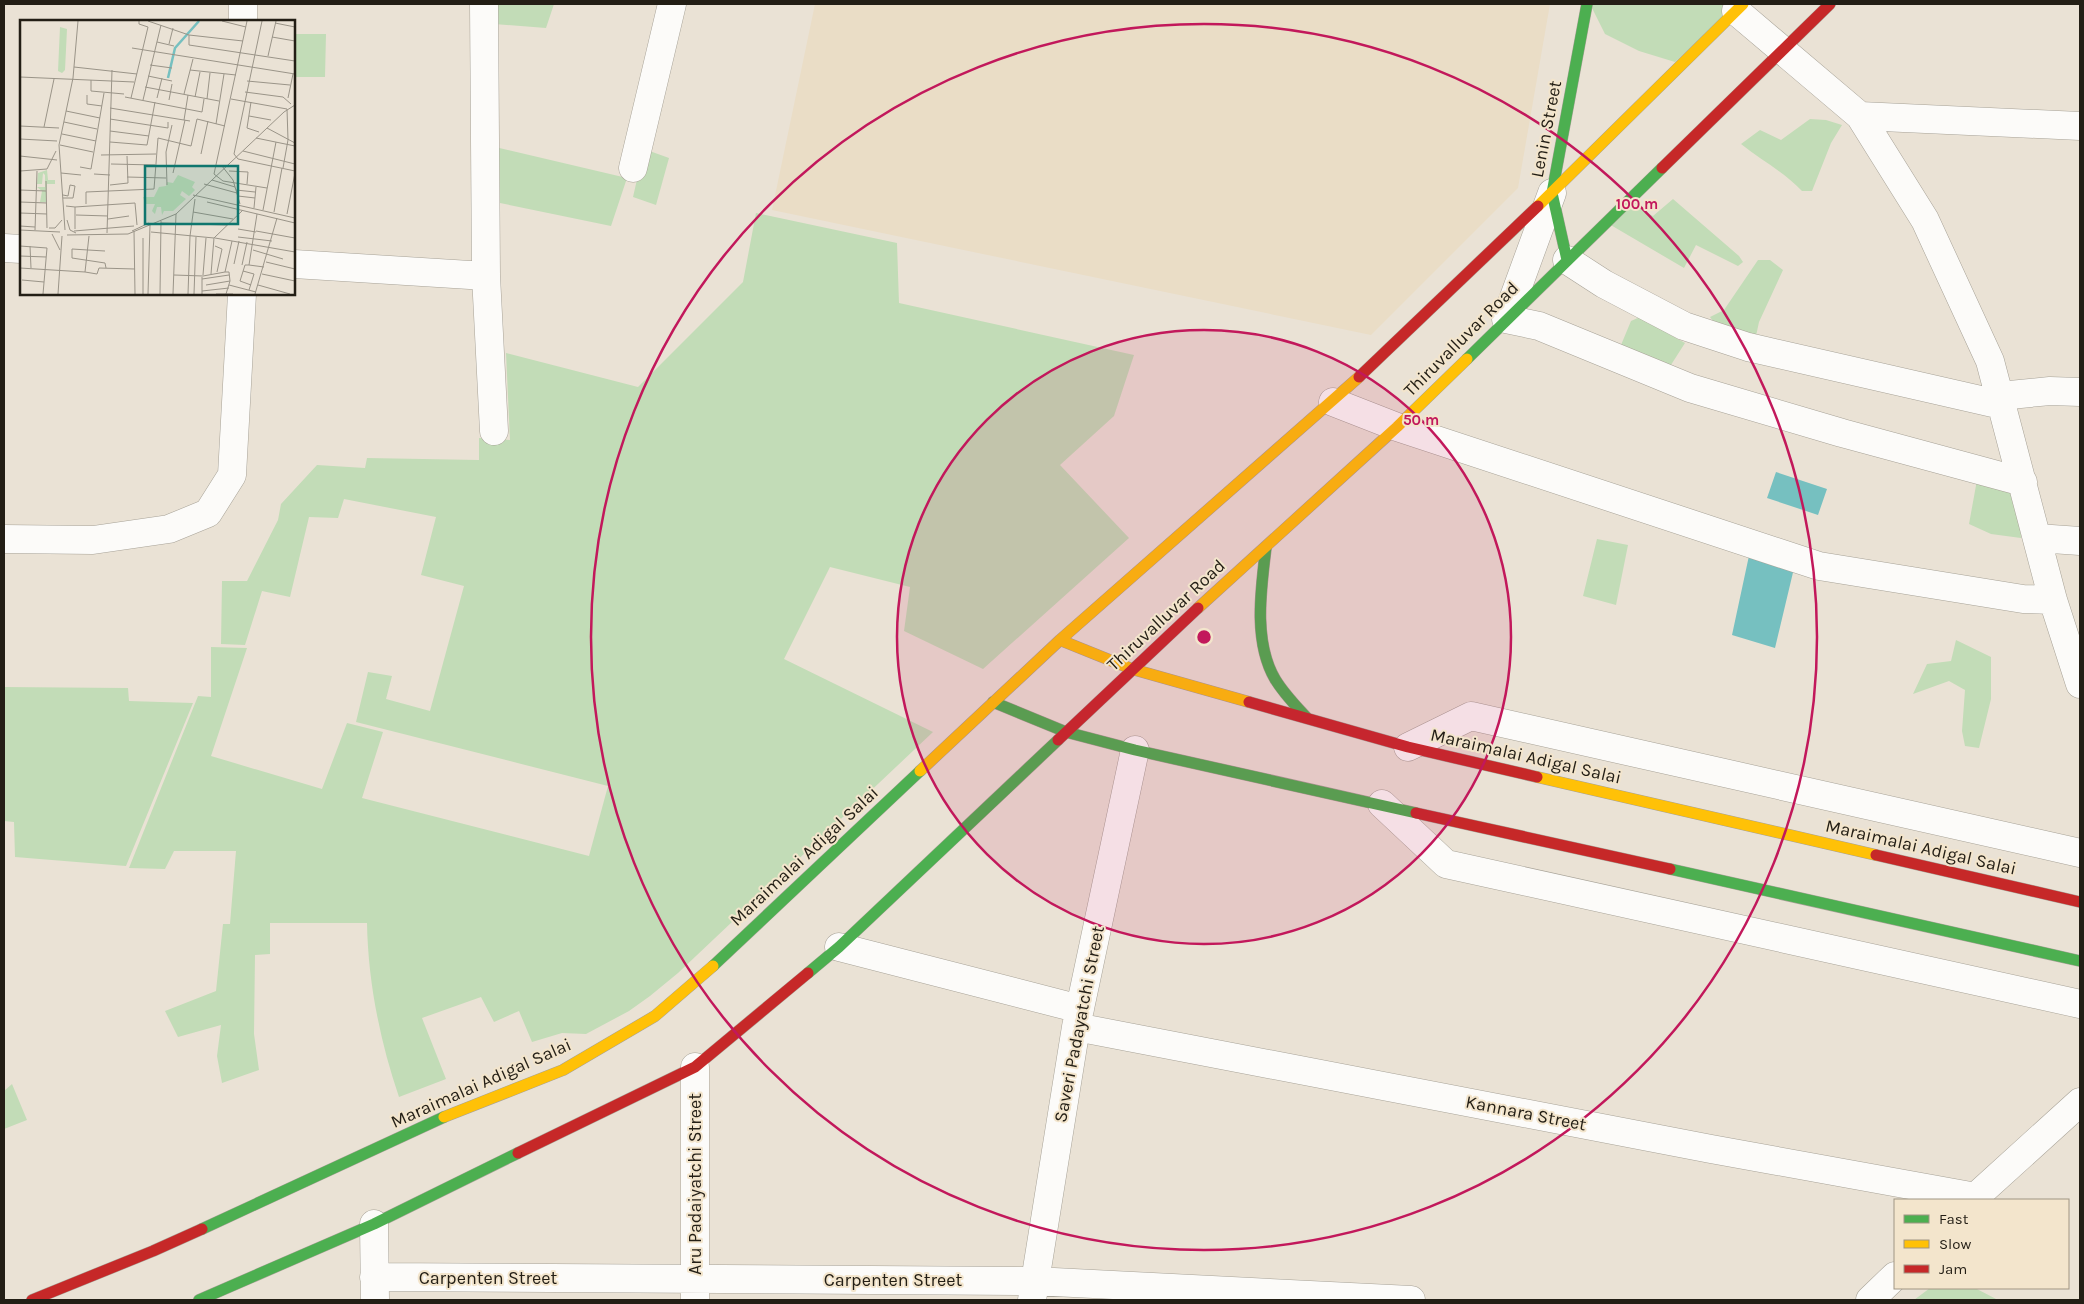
<svg xmlns="http://www.w3.org/2000/svg" width="2084" height="1304" font-family="Karla,sans-serif">
<style>
.built{fill:#eaddc6}
.green{fill:#c2dcb7}
.water{fill:#76c0c0}
.lines{fill:none;stroke-linecap:round;stroke-linejoin:round}
.street-casing{stroke:#a7a297;stroke-width:29}
.fast-casing{stroke:#a7a297;stroke-width:12}
.slow-casing{stroke:#a7a297;stroke-width:12}
.jam-casing{stroke:#a7a297;stroke-width:12}
.street{stroke:#fcfbf9;stroke-width:28}
.fast{stroke:#4caf50;stroke-width:11}
.slow{stroke:#ffc107;stroke-width:11}
.jam{stroke:#c62828;stroke-width:11}
.ring{fill:none;stroke:#c2185b;stroke-width:2.5}
.labels{text-anchor:middle;dominant-baseline:central;stroke-width:4;stroke-linejoin:round;paint-order:stroke}
.street-label{font-size:18px;fill:#231e15;stroke:#f3e5cc}
.inset-river{fill:none;stroke:#76c0c0;stroke-width:2.5}
.inset-road{fill:none;stroke:#9a9488;stroke-width:1}
.view{fill:#0f766e;fill-opacity:0.15;stroke:#0f766e;stroke-width:2.5}
.inset-edge{fill:none;stroke:#231e15;stroke-width:2.5}
.centre{fill:#c2185b;stroke:#f3e5cc;stroke-width:2.5}
.ring-label{font-size:15px;text-anchor:middle;font-weight:bold;fill:#c2185b;stroke:#f3e5cc;stroke-width:4;stroke-linejoin:round;paint-order:stroke}
</style>
<rect width="100%" height="100%" fill="#eae2d5"/>
<path class="built" d="M 815,4 L 1550,4 L 1518,188 L 1371,335 L 772,210 Z"/>
<path class="green" d="M 494,4 L 554,4 L 546,28 L 494,24 Z
M 1590,4 L 1738,4 L 1675,62 L 1639,51 L 1605,34 Z
M 294,34 L 326,34 L 325,77 L 294,77 Z
M 1810,119 L 1826,120 L 1842,125 L 1831,143 L 1812,191 L 1802,191 C 1783,171 1762,161 1741,144 L 1760,130 L 1781,140 Z
M 495,147 L 627,178 L 611,226 L 495,202 Z
M 644,149 L 669,158 L 656,205 L 633,197 Z
M 1673,199 L 1739,256 L 1743,262 L 1738,266 L 1696,245 L 1684,268 L 1609,224 L 1634,205 L 1653,216 Z
M 756,213 L 897,243 L 899,303 L 1134,355 L 1114,416 L 1060,465 L 1129,538 L 983,669 L 904,631 L 910,587 L 830,567 L 784,659 L 933,732 L 678,973 L 650,996 L 629,1011 L 586,1034 L 562,1033 L 532,1042 L 519,1011 L 494,1022 L 481,997 L 422,1018 L 446,1079 L 399,1097 C 380,1041 368,982 367,923 L 270,923 L 270,954 L 255,955 L 254,1034 L 259,1070 L 222,1083 L 217,1056 L 221,1025 L 178,1037 L 165,1011 L 216,991 L 223,924 L 230,924 L 236,851 L 174,851 L 165,869 L 129,868 L 198,696 L 211,697 L 211,647 L 247,648 L 211,756 L 322,789 L 347,723 L 383,732 L 362,798 L 589,856 L 608,786 L 356,722 L 368,672 L 392,676 L 386,699 L 430,711 L 464,586 L 421,575 L 436,517 L 344,499 L 338,518 L 309,517 L 290,597 L 262,591 L 245,645 L 221,644 L 222,581 L 247,581 L 278,520 L 281,504 L 317,465 L 365,468 L 367,458 L 479,460 L 479,438 L 510,440 L 506,353 L 638,387 L 743,282 Z
M 1758,260 L 1770,260 L 1783,270 L 1759,322 L 1756,336 L 1718,328 L 1710,317 L 1724,310 Z
M 1640,317 L 1655,320 L 1669,334 L 1685,343 L 1669,368 L 1637,358 L 1621,345 L 1631,321 Z
M 1977,480 L 2018,492 L 2021,538 L 1991,534 L 1969,524 Z
M 1597,539 L 1628,545 L 1616,605 L 1583,596 Z
M 1956,640 L 1991,657 L 1991,699 L 1979,748 L 1965,746 L 1962,731 L 1965,690 L 1949,681 L 1913,694 L 1927,664 L 1951,661 Z
M 4,687 L 128,688 L 129,701 L 193,703 L 126,866 L 15,857 L 14,822 L 4,821 Z
M 12,1084 L 27,1120 L 4,1129 L 4,1091 Z
M 1930,1288 L 1975,1288 L 1998,1300 L 1914,1300 Z"/>
<path class="water" d="M 1776,472 L 1827,489 L 1818,515 L 1767,498 Z
M 1750,551 L 1795,564 L 1775,648 L 1732,635 Z"/>
<g class="lines">
<g class="street-casing">
<path id="street" d="M 243,4 L 243,21
M 484,4 L 486,276 L 494,431
M 1736,11 L 1860,116 L 1925,220 L 1990,361 L 2053,600 L 2080,684
M 1860,116 L 2080,126
M 633,168 L 672,4
M 1552,193 L 1506,319 L 1539,326 L 1690,388 L 1842,433 L 2023,482
M 4,248 L 21,249
M 1567,260 L 1604,284 L 1684,326 L 1748,347 L 2002,405 L 2010,395 L 2050,391 L 2080,392
M 294,264 L 486,276
M 1333,402 L 1397,427 L 1819,566 L 2023,599 L 2053,600
M 2037,538 L 2080,541
M 4,539 L 93,540 L 169,529 L 208,513 L 232,475 L 242,294
M 1408,747 L 1471,716 L 2080,853
M 1382,804 L 1446,864 L 2080,1004
M 839,947 L 1080,1009
M 1076,1027 L 1711,1149 L 1976,1197
M 695,1067 L 695,1300
M 1972,1200 L 2080,1102
M 374,1224 L 375,1300
M 374,1277 L 1034,1281 L 1411,1300
M 1032,1300 L 1076,1027 L 1135,750
M 1870,1300 L 1895,1276"/>
</g>
<g class="fast-casing">
<path id="fast" d="M 1567,260 L 1552,193 L 1587,4
M 1467,359 L 1662,168
M 1266,547 C 1261,589 1253,641 1275,679 C 1284,694 1296,706 1307,718
M 993,702 L 1066,732 L 1135,750 L 1416,813
M 1670,869 L 2080,961
M 713,966 L 920,771
M 808,973 L 839,947 L 1058,740
M 202,1229 L 444,1117
M 199,1300 L 374,1224 L 518,1153"/>
</g>
<g class="slow-casing">
<path id="slow" d="M 1538,206 L 1743,4
M 1198,608 L 1397,427 L 1467,359
M 1060,640 L 1359,377
M 920,771 L 1060,640 L 1132,669 L 1249,702
M 1537,777 L 1876,855
M 444,1117 L 563,1070 L 655,1016 L 713,966"/>
</g>
<g class="jam-casing">
<path id="jam" d="M 1662,168 L 1830,4
M 1359,377 L 1538,206
M 1249,702 L 1408,747 L 1537,777
M 1058,740 L 1198,608
M 1416,813 L 1670,869
M 1876,855 L 2080,902
M 518,1153 L 695,1067 L 808,973
M 32,1300 L 153,1251 L 202,1229"/>
</g>
<use href="#street" class="street"/>
<use href="#fast" class="fast"/>
<use href="#slow" class="slow"/>
<use href="#jam" class="jam"/>
</g>
<circle cx="1204" cy="637" r="307" fill="#c2185b" fill-opacity=".12"/>
<g class="ring">
<circle cx="1204" cy="637" r="307"/>
<circle cx="1204" cy="637" r="613"/>
</g>
<g class="labels">
<g class="street-label">
<text transform="translate(1546 129) rotate(-79)">Lenin Street</text>
<text transform="translate(1461 339) rotate(-45)">Thiruvalluvar Road</text>
<text transform="translate(1166 615) rotate(-43)">Thiruvalluvar Road</text>
<text transform="translate(1526 756) rotate(13)">Maraimalai Adigal Salai</text>
<text transform="translate(1921 847) rotate(13)">Maraimalai Adigal Salai</text>
<text transform="translate(804 856) rotate(-43)">Maraimalai Adigal Salai</text>
<text transform="translate(1079 1024) rotate(-79)">Saveri Padayatchi Street</text>
<text transform="translate(481 1083) rotate(-24)">Maraimalai Adigal Salai</text>
<text transform="translate(1526 1113) rotate(11)">Kannara Street</text>
<text transform="translate(695 1184) rotate(-90)">Aru Padaiyatchi Street</text>
<text x="488" y="1278">Carpenten Street</text>
<text x="893" y="1280">Carpenten Street</text>
</g>
</g>
<g transform="translate(20 20)">
<rect width="275" height="275" fill="#eae2d5"/>
<path d="M 40,7 L 47,9 L 45,50 L 42,53 L 38,51 ZM 27,150 L 28,160 L 35,160 L 35,164 L 27,164 L 26,182 L 20,182 L 22,171 L 17,167 L 25,167 L 25,155 L 23,153 L 22,164 L 17,164 L 18,153 ZM 158,155 L 175,162 L 172,167 L 175,170 L 169,176 L 162,171 L 160,175 L 166,179 L 153,191 L 144,191 L 142,195 L 141,187 L 137,187 L 135,194 L 132,191 L 135,184 L 125,184 L 123,177 L 134,177 L 139,167 L 146,166 L 147,162 L 153,163 Z" fill="#c2dcb7"/>
<path class="inset-river" d="M 148,58 L 155,28 L 179,1"/>
<path class="inset-road" d="M 128,1 L 169,15 L 223,21M 202,1 L 226,7M 227,1 L 194,154 L 203,161 L 247,168M 242,1 L 214,134 L 218,139 L 275,151M 255,3 L 275,7M 169,15 L 169,25 L 275,41M 252,17 L 275,21M 137,22 L 154,26M 149,24 L 153,8M 112,28 L 275,54M 248,36 L 256,1M 130,45 L 152,48M 54,47 L 117,54M 170,50 L 216,55M 128,56 L 152,61M 0,57 L 114,62M 71,60 L 71,71 L 104,74M 227,61 L 270,65M 125,67 L 199,81M 225,72 L 263,77 L 271,84M 164,74 L 173,39M 67,75 L 67,84 L 82,86M 105,77 L 182,92 L 184,79M 175,77 L 180,52M 111,78 L 128,7 L 119,4 L 119,1M 137,78 L 142,58M 268,78 L 273,54M 187,79 L 190,53M 211,79 L 267,89 L 268,120 L 263,148M 123,80 L 141,5M 149,80 L 152,64M 231,82 L 227,108 L 239,112M 90,88 L 170,101M 46,91 L 80,98M 229,96 L 251,100M 90,99 L 148,108 L 148,102M 164,100 L 168,75M 44,102 L 77,109M 196,104 L 204,54M 0,106 L 39,108M 24,107 L 34,59M 247,108 L 275,123M 90,111 L 129,116M 42,114 L 76,121M 236,118 L 275,126M 0,119 L 37,121M 90,122 L 127,125 L 135,82M 40,125 L 73,132M 223,131 L 275,144M 181,134 L 188,101M 81,135 L 136,134M 0,136 L 37,140M 91,144 L 135,145M 202,146 L 213,160 L 220,184M 60,147 L 71,149 L 84,73M 0,151 L 27,149 L 36,131M 209,151 L 228,152 L 227,164M 41,153 L 61,155M 153,153 L 165,100M 74,154 L 90,155M 107,157 L 146,158M 192,160 L 215,167M 26,161 L 27,208M 184,164 L 217,173M 90,165 L 108,163 L 107,136M 147,165 L 146,132 L 152,105M 0,170 L 26,171M 216,170 L 235,172M 173,175 L 275,198M 218,176 L 235,178M 43,178 L 53,178 L 55,166 L 50,165 L 48,176 L 43,175M 0,182 L 27,183M 187,182 L 275,203M 66,184 L 66,172 L 134,169 L 138,118 L 171,126 L 177,99 L 205,106M 46,186 L 55,187 L 55,209M 55,187 L 115,183 L 117,205M 234,188 L 236,167M 243,190 L 256,122M 173,192 L 213,199M 254,192 L 262,148M 0,193 L 27,194M 267,194 L 275,153M 56,195 L 88,196M 88,199 L 109,196M 47,200 L 50,210 L 56,213M 141,203 L 207,205M 0,206 L 15,207M 29,208 L 35,208 L 42,200M 218,209 L 236,212M 0,210 L 40,212M 15,210 L 17,151M 45,210 L 39,125 L 53,58 L 58,1M 54,211 L 114,206M 112,211 L 129,203M 114,211 L 115,274M 236,211 L 275,218M 131,212 L 194,218 L 223,190M 87,213 L 92,50M 32,214 L 40,230M 47,215 L 108,214 L 156,194 L 264,92 L 275,85M 218,217 L 252,221M 195,218 L 275,232M 0,226 L 27,228 L 23,274M 10,226 L 11,248M 195,226 L 202,229 L 197,252M 68,230 L 52,229 L 52,238 L 85,243 L 86,248M 68,230 L 85,231M 233,230 L 263,239M 0,236 L 26,237M 246,242 L 275,249M 214,244 L 219,221M 222,245 L 227,222M 229,245 L 244,247M 0,248 L 65,252 L 69,216M 223,251 L 234,254 L 229,270M 65,252 L 77,254 L 79,248 L 115,249M 191,254 L 194,218M 242,254 L 275,261M 154,255 L 183,256 L 205,252M 183,255 L 186,218M 182,259 L 209,255M 2,260 L 24,262M 186,265 L 210,261M 209,265 L 236,272M 231,265 L 220,261 L 225,245 L 229,245 L 237,194M 238,265 L 270,274M 182,271 L 209,268M 38,274 L 42,216M 123,274 L 123,218M 128,274 L 130,205M 140,274 L 141,201M 153,274 L 156,194M 168,274 L 170,216 L 175,179M 174,274 L 176,217M 182,274 L 182,257M 196,274 L 213,274M 206,274 L 210,261 L 209,252 L 205,252 L 212,221M 235,274 L 257,198"/>
<path class="view" d="M 125,146 L 218,146 L 218,204 L 125,204 Z"/>
<rect width="275" height="275" class="inset-edge"/>
</g>
<circle cx="1204" cy="637" r="8" class="centre"/>
<g class="ring-label">
<text x="1637" y="209">100 m</text>
<text x="1421" y="425">50 m</text>
</g>
<rect width="2084" height="1304" fill="none" stroke="#231e15" stroke-width="10"/>
<rect x="1894" y="1199" width="175" height="90" fill="#f3e5cc" stroke="#a09583"/>
<rect x="1904" y="1215" width="25" height="8" fill="#4caf50" stroke="#a09583"/>
<text x="1939" y="1224" font-size="15" fill="#231e15">Fast</text>
<rect x="1904" y="1240" width="25" height="8" fill="#ffc107" stroke="#a09583"/>
<text x="1939" y="1249" font-size="15" fill="#231e15">Slow</text>
<rect x="1904" y="1265" width="25" height="8" fill="#c62828" stroke="#a09583"/>
<text x="1939" y="1274" font-size="15" fill="#231e15">Jam</text>
</svg>
